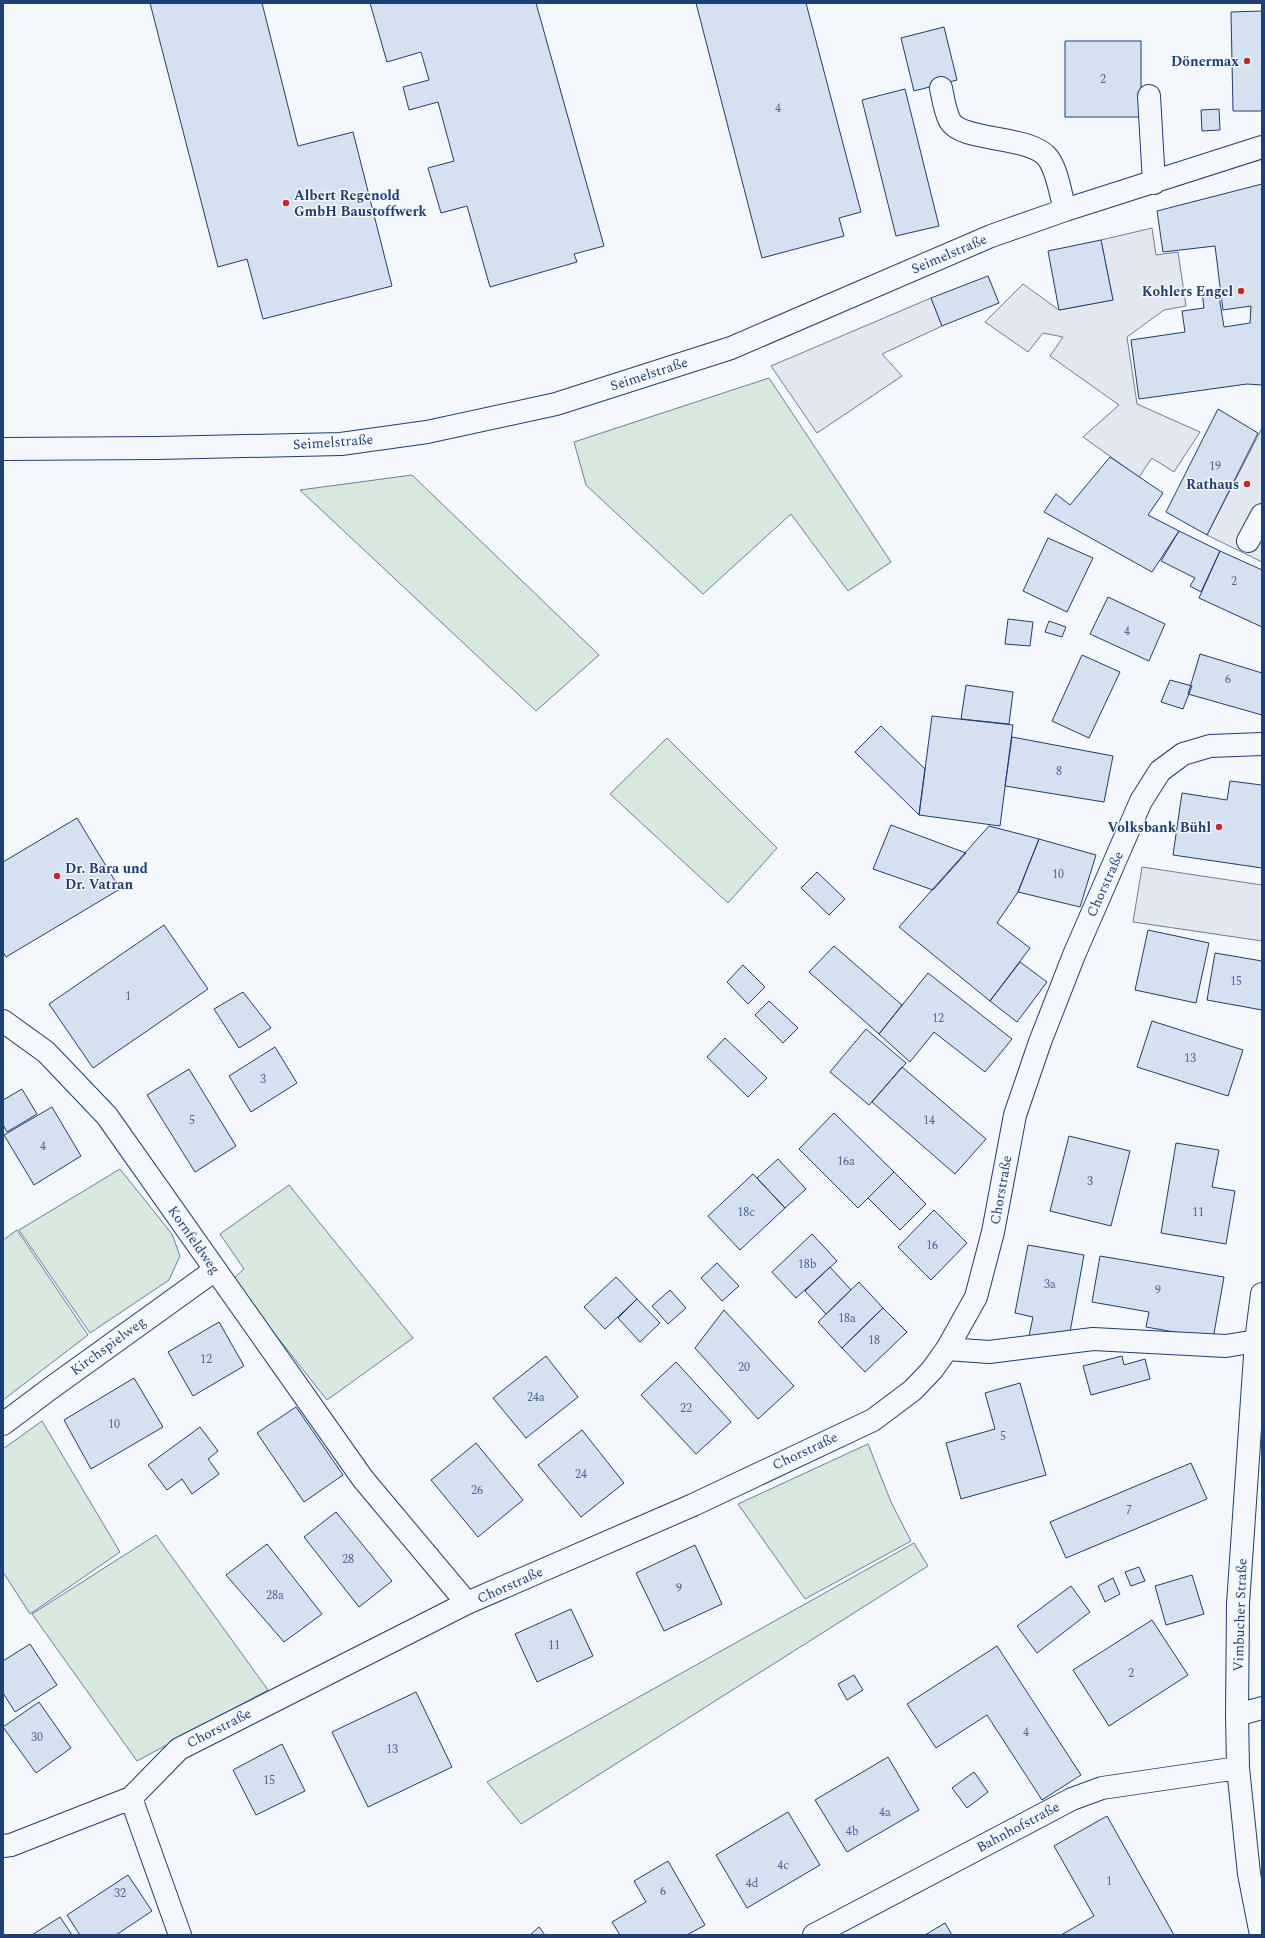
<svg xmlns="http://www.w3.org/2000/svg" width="1265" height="1938" font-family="Spectral,serif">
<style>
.grass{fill:#d7e8df;stroke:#687fa3}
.parking{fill:#e3e8f0;stroke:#687fa3}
.building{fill:#d5e0f0;stroke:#1d3f73}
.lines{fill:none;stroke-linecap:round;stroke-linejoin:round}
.minor-casing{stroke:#1d3f73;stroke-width:24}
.minor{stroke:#f4f7fb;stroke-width:22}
.poi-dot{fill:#c62828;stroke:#f4f7fb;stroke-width:1.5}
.labels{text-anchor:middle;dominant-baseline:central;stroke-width:3;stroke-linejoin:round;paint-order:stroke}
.number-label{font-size:12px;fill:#4b6792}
.poi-label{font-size:14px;font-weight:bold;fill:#1d3f73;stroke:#f4f7fb;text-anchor:end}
.street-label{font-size:14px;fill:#1d3f73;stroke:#f4f7fb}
</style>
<rect width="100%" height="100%" fill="#f4f7fb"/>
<path class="grass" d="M 769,378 L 891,562 L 848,591 L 791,514 L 703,594 L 586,485 L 574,442 Z
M 412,475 L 599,655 L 536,711 L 300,490 Z
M 667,738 L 777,848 L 728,903 L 610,794 Z
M 120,1169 L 172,1234 L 180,1256 L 169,1280 L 90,1333 L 19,1230 Z
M 289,1185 L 413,1338 L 327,1400 L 232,1280 L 244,1269 L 220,1234 Z
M 17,1230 L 88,1335 L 3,1400 L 3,1240 Z
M 42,1421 L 120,1552 L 30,1614 L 3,1572 L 3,1449 Z
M 868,1444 L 891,1502 L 911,1541 L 805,1599 L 738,1504 Z
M 156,1535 L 268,1690 L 137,1761 L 32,1614 Z
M 914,1543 L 928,1566 L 521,1824 L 487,1782 Z"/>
<path class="parking" d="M 1152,228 L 1156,255 L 1178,252 L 1186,306 L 1164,310 L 1127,337 L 1137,404 L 1200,432 L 1174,472 L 1152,458 L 1139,477 L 1083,437 L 1119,405 L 1050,356 L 1063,337 L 1043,333 L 1028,352 L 985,322 L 1023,284 L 1059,310 L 1113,300 L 1101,240 Z
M 931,298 L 942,326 L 882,354 L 902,376 L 817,433 L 771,366 Z
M 1262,428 L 1262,562 L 1207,535 Z
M 1142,867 L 1262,885 L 1262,941 L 1133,922 Z"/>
<path class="building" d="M 150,3 L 262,3 L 298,146 L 353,132 L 392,286 L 263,319 L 247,259 L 218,267 Z
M 370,3 L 536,3 L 604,246 L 574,254 L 577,262 L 490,287 L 467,206 L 441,213 L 428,168 L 454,161 L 438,102 L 409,110 L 403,87 L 429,80 L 421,52 L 387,62 Z
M 696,3 L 806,3 L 861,212 L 839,218 L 844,236 L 762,258 Z
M 1262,11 L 1262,111 L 1233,111 L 1231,12 Z
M 944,27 L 957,80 L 914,91 L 901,38 Z
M 1065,41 L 1141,41 L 1141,117 L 1065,117 Z
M 905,89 L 939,226 L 896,236 L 862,100 Z
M 1219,109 L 1220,130 L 1202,131 L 1201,110 Z
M 1262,184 L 1262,385 L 1247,384 L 1139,399 L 1131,340 L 1185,332 L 1182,311 L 1204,308 L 1202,292 L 1218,290 L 1224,327 L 1250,323 L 1251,306 L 1223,310 L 1215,246 L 1163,252 L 1157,211 Z
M 1101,240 L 1113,300 L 1059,310 L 1048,251 Z
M 988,276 L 999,303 L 942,326 L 931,298 Z
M 1218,409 L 1258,433 L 1207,535 L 1166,512 Z
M 1110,457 L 1163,493 L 1148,515 L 1179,531 L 1152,572 L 1044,512 L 1056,494 L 1070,505 Z
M 1179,531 L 1220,551 L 1201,592 L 1190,586 L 1195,578 L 1161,561 Z
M 1048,538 L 1093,558 L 1067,612 L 1023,591 Z
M 1220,551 L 1262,570 L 1262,627 L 1199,598 Z
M 1108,597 L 1165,624 L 1149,661 L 1090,634 Z
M 1008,619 L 1033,622 L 1030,646 L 1005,644 Z
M 1049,621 L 1066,627 L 1062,637 L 1045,632 Z
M 1200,654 L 1262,673 L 1262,715 L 1188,694 Z
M 1082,655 L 1120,672 L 1089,738 L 1052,721 Z
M 1170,680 L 1192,686 L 1183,709 L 1161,702 Z
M 966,685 L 1013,692 L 1009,724 L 961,719 Z
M 932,716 L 1013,725 L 1000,826 L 919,815 Z
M 881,726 L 925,769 L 919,815 L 855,752 Z
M 1012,737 L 1113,756 L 1104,802 L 1005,786 Z
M 1230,781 L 1262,785 L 1262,868 L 1173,855 L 1182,793 L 1227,800 Z
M 77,818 L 120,889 L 6,957 L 3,952 L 3,862 Z
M 891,825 L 966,853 L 933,890 L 873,869 Z
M 989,826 L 1039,839 L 1018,892 L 997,923 L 1030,948 L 990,1001 L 899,927 Z
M 1039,839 L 1096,855 L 1080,907 L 1018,892 Z
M 817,872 L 845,899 L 829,915 L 801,888 Z
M 164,925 L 208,989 L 93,1068 L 49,1004 Z
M 1148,930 L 1209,943 L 1196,1003 L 1135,990 Z
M 834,946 L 902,1005 L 879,1034 L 809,972 Z
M 1215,953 L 1262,961 L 1262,1010 L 1207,1000 Z
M 1020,962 L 1047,982 L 1017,1022 L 990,1001 Z
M 743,965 L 765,987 L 748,1004 L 727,982 Z
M 928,973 L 1012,1039 L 985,1072 L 934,1032 L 910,1062 L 879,1034 Z
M 243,992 L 271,1028 L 239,1048 L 214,1009 Z
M 769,1001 L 798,1028 L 783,1043 L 755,1015 Z
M 1152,1021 L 1243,1050 L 1228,1096 L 1137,1067 Z
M 866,1029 L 906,1063 L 869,1105 L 830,1072 Z
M 725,1038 L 767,1078 L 748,1097 L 707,1057 Z
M 275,1047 L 297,1083 L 251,1112 L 229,1076 Z
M 902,1067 L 986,1139 L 955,1174 L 872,1102 Z
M 189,1069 L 236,1146 L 195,1172 L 147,1095 Z
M 22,1089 L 37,1114 L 7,1132 L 3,1125 L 3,1100 Z
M 52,1107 L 81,1156 L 34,1185 L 4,1135 Z
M 834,1113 L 894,1172 L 858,1208 L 799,1149 Z
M 1069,1136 L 1130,1151 L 1111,1226 L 1050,1211 Z
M 1176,1143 L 1219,1150 L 1212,1187 L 1235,1191 L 1226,1244 L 1161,1233 Z
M 778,1159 L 806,1189 L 785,1208 L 757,1178 Z
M 894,1172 L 926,1204 L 900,1230 L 868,1198 Z
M 753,1174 L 785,1208 L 740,1250 L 708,1216 Z
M 934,1210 L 967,1243 L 931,1280 L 898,1247 Z
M 812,1234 L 837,1261 L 796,1298 L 772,1272 Z
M 1028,1245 L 1084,1255 L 1068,1343 L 1029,1336 L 1033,1317 L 1015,1313 Z
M 1100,1256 L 1224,1277 L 1213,1339 L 1146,1327 L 1149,1312 L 1092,1302 Z
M 717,1263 L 739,1286 L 722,1301 L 701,1278 Z
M 830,1267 L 851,1290 L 826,1314 L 805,1291 Z
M 616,1277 L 637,1299 L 605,1329 L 584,1307 Z
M 859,1282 L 883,1308 L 842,1348 L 818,1322 Z
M 670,1290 L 686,1308 L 668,1324 L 652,1306 Z
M 637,1299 L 660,1323 L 640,1342 L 618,1318 Z
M 883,1308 L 907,1332 L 865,1372 L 842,1348 Z
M 724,1310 L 794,1386 L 758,1419 L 695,1348 Z
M 219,1322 L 244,1366 L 193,1396 L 168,1352 Z
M 546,1356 L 578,1397 L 526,1438 L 493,1398 Z
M 1122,1356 L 1124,1365 L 1145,1359 L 1150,1379 L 1091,1395 L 1083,1366 Z
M 676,1362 L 731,1422 L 696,1454 L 641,1395 Z
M 134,1378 L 163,1427 L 91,1469 L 64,1420 Z
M 1020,1383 L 1046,1475 L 961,1499 L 946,1443 L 995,1429 L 985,1393 Z
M 296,1407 L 343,1475 L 304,1502 L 257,1433 Z
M 200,1427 L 218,1451 L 208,1459 L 219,1474 L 192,1494 L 182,1479 L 167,1490 L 148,1465 Z
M 582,1430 L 624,1483 L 581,1517 L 538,1465 Z
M 476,1443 L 523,1500 L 478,1537 L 431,1480 Z
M 1191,1463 L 1207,1499 L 1066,1558 L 1050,1522 Z
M 336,1512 L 392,1581 L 359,1607 L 304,1537 Z
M 267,1544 L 322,1614 L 284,1642 L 226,1575 Z
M 695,1545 L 722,1604 L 664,1631 L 636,1573 Z
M 1139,1567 L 1145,1581 L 1131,1586 L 1125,1572 Z
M 1192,1575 L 1204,1614 L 1166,1625 L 1155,1586 Z
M 1113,1578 L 1120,1594 L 1105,1602 L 1098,1586 Z
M 1071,1586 L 1090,1612 L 1037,1653 L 1017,1626 Z
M 571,1609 L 593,1656 L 537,1682 L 515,1634 Z
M 1152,1620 L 1188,1675 L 1109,1726 L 1073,1670 Z
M 30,1644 L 57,1685 L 15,1712 L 3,1693 L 3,1661 Z
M 997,1646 L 1081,1775 L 1042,1800 L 987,1715 L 936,1748 L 907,1704 Z
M 854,1675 L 863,1690 L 847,1700 L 838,1684 Z
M 416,1692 L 452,1767 L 368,1807 L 332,1732 Z
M 39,1702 L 71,1748 L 36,1773 L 3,1727 Z
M 282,1744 L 305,1791 L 256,1815 L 233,1770 Z
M 888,1757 L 919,1810 L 847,1852 L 815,1800 Z
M 974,1772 L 988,1792 L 967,1808 L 952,1788 Z
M 788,1812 L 820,1865 L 747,1908 L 716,1855 Z
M 1107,1816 L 1174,1935 L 1061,1935 L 1094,1916 L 1054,1846 Z
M 668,1861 L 705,1925 L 687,1935 L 620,1935 L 612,1922 L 646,1902 L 634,1881 Z
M 128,1875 L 152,1911 L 116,1935 L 80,1935 L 67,1915 Z
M 60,1917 L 72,1935 L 32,1935 Z
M 945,1923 L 952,1935 L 925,1935 Z
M 539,1927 L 545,1935 L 530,1935 Z"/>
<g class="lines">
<g class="minor-casing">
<path id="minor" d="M 941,88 C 943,98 945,112 950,121 C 962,142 1031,135 1048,158 C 1058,172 1060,193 1065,210
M 1149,96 L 1154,183
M 3,449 L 158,448 L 341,444 L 427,432 L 556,404 L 731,348 L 991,236 L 1065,210 L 1262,147
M 1248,541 L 1262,515
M 3,1021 L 46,1052 L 107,1116 L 363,1479 L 467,1603
M 947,1349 L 989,1352 L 1093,1339 L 1226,1346 L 1262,1340
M 3,1424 L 51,1388 L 215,1270
M 1237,1715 L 1262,1708
M 3,1846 L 11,1845 L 131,1798
M 180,1935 L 131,1798 L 179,1749 L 467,1603 L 693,1505 L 873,1420 L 913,1390 L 932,1370 L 947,1349 L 976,1297 L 993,1232 L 1015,1115 L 1040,1042 L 1074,955 L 1141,801 L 1160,771 L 1183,754 L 1210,746 L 1262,744
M 814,1935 L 1072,1799 L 1102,1788 L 1238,1768
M 1261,1935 L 1249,1874 L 1238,1768 L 1237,1715 L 1238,1604 L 1256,1341 L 1262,1294"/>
</g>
<use href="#minor" class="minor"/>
</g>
<g class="poi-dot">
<circle cx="1247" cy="61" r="4"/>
<circle cx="286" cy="203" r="4"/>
<circle cx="1241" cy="291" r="4"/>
<circle cx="1247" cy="484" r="4"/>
<circle cx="1219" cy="827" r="4"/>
<circle cx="57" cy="876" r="4"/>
</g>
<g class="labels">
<g class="number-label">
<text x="1103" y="79">2</text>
<text x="778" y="108">4</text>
<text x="1215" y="466">19</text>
<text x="1234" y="581">2</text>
<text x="1127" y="631">4</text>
<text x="1228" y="679">6</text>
<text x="1059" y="771">8</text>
<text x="1058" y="874">10</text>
<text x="1236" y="981">15</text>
<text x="128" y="996">1</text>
<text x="938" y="1018">12</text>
<text x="1190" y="1058">13</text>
<text x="263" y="1079">3</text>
<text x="192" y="1120">5</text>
<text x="929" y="1120">14</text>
<text x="43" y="1146">4</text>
<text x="846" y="1161">16a</text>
<text x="1090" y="1181">3</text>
<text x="746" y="1212">18c</text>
<text x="1198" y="1212">11</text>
<text x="932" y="1245">16</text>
<text x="807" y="1264">18b</text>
<text x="1050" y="1284">3a</text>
<text x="1158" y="1290">9</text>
<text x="847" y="1318">18a</text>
<text x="874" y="1340">18</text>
<text x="206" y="1359">12</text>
<text x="744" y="1367">20</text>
<text x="536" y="1397">24a</text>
<text x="686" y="1408">22</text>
<text x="114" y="1424">10</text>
<text x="1003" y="1436">5</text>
<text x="581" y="1474">24</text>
<text x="477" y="1490">26</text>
<text x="1129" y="1510">7</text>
<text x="348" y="1559">28</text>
<text x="679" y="1588">9</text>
<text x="275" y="1595">28a</text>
<text x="554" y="1645">11</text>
<text x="1131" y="1673">2</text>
<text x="1026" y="1732">4</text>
<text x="37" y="1737">30</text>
<text x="392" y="1749">13</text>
<text x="269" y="1780">15</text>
<text x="885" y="1812">4a</text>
<text x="852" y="1831">4b</text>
<text x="783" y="1865">4c</text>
<text x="1109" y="1881">1</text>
<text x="752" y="1883">4d</text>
<text x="663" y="1891">6</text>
<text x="120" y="1893">32</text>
</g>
<g class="poi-label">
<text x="1239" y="61">Dönermax</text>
<text x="294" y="195" text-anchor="start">Albert Regenold<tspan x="294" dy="16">GmbH Baustoffwerk</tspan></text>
<text x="1233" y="291">Kohlers Engel</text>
<text x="1239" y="484">Rathaus</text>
<text x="1211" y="827">Volksbank Bühl</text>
<text x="65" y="868" text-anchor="start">Dr. Bara und<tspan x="65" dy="16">Dr. Vatran</tspan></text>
</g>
<g class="street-label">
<text transform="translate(949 254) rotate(-23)">Seimelstraße</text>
<text transform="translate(649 374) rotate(-18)">Seimelstraße</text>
<text transform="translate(333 442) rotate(-4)">Seimelstraße</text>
<text transform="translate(1105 884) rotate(-66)">Chorstraße</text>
<text transform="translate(1001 1190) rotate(-80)">Chorstraße</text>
<text transform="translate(194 1240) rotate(55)">Kornfeldweg</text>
<text transform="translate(108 1346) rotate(-36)">Kirchspielweg</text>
<text transform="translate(805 1451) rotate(-25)">Chorstraße</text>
<text transform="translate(510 1585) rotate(-24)">Chorstraße</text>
<text transform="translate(1240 1615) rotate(-88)">Vimbucher Straße</text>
<text transform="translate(219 1728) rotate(-27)">Chorstraße</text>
<text transform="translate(1018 1827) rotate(-28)">Bahnhofstraße</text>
</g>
</g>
<rect width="1265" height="1938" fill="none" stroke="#1d3f73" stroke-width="8"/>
</svg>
